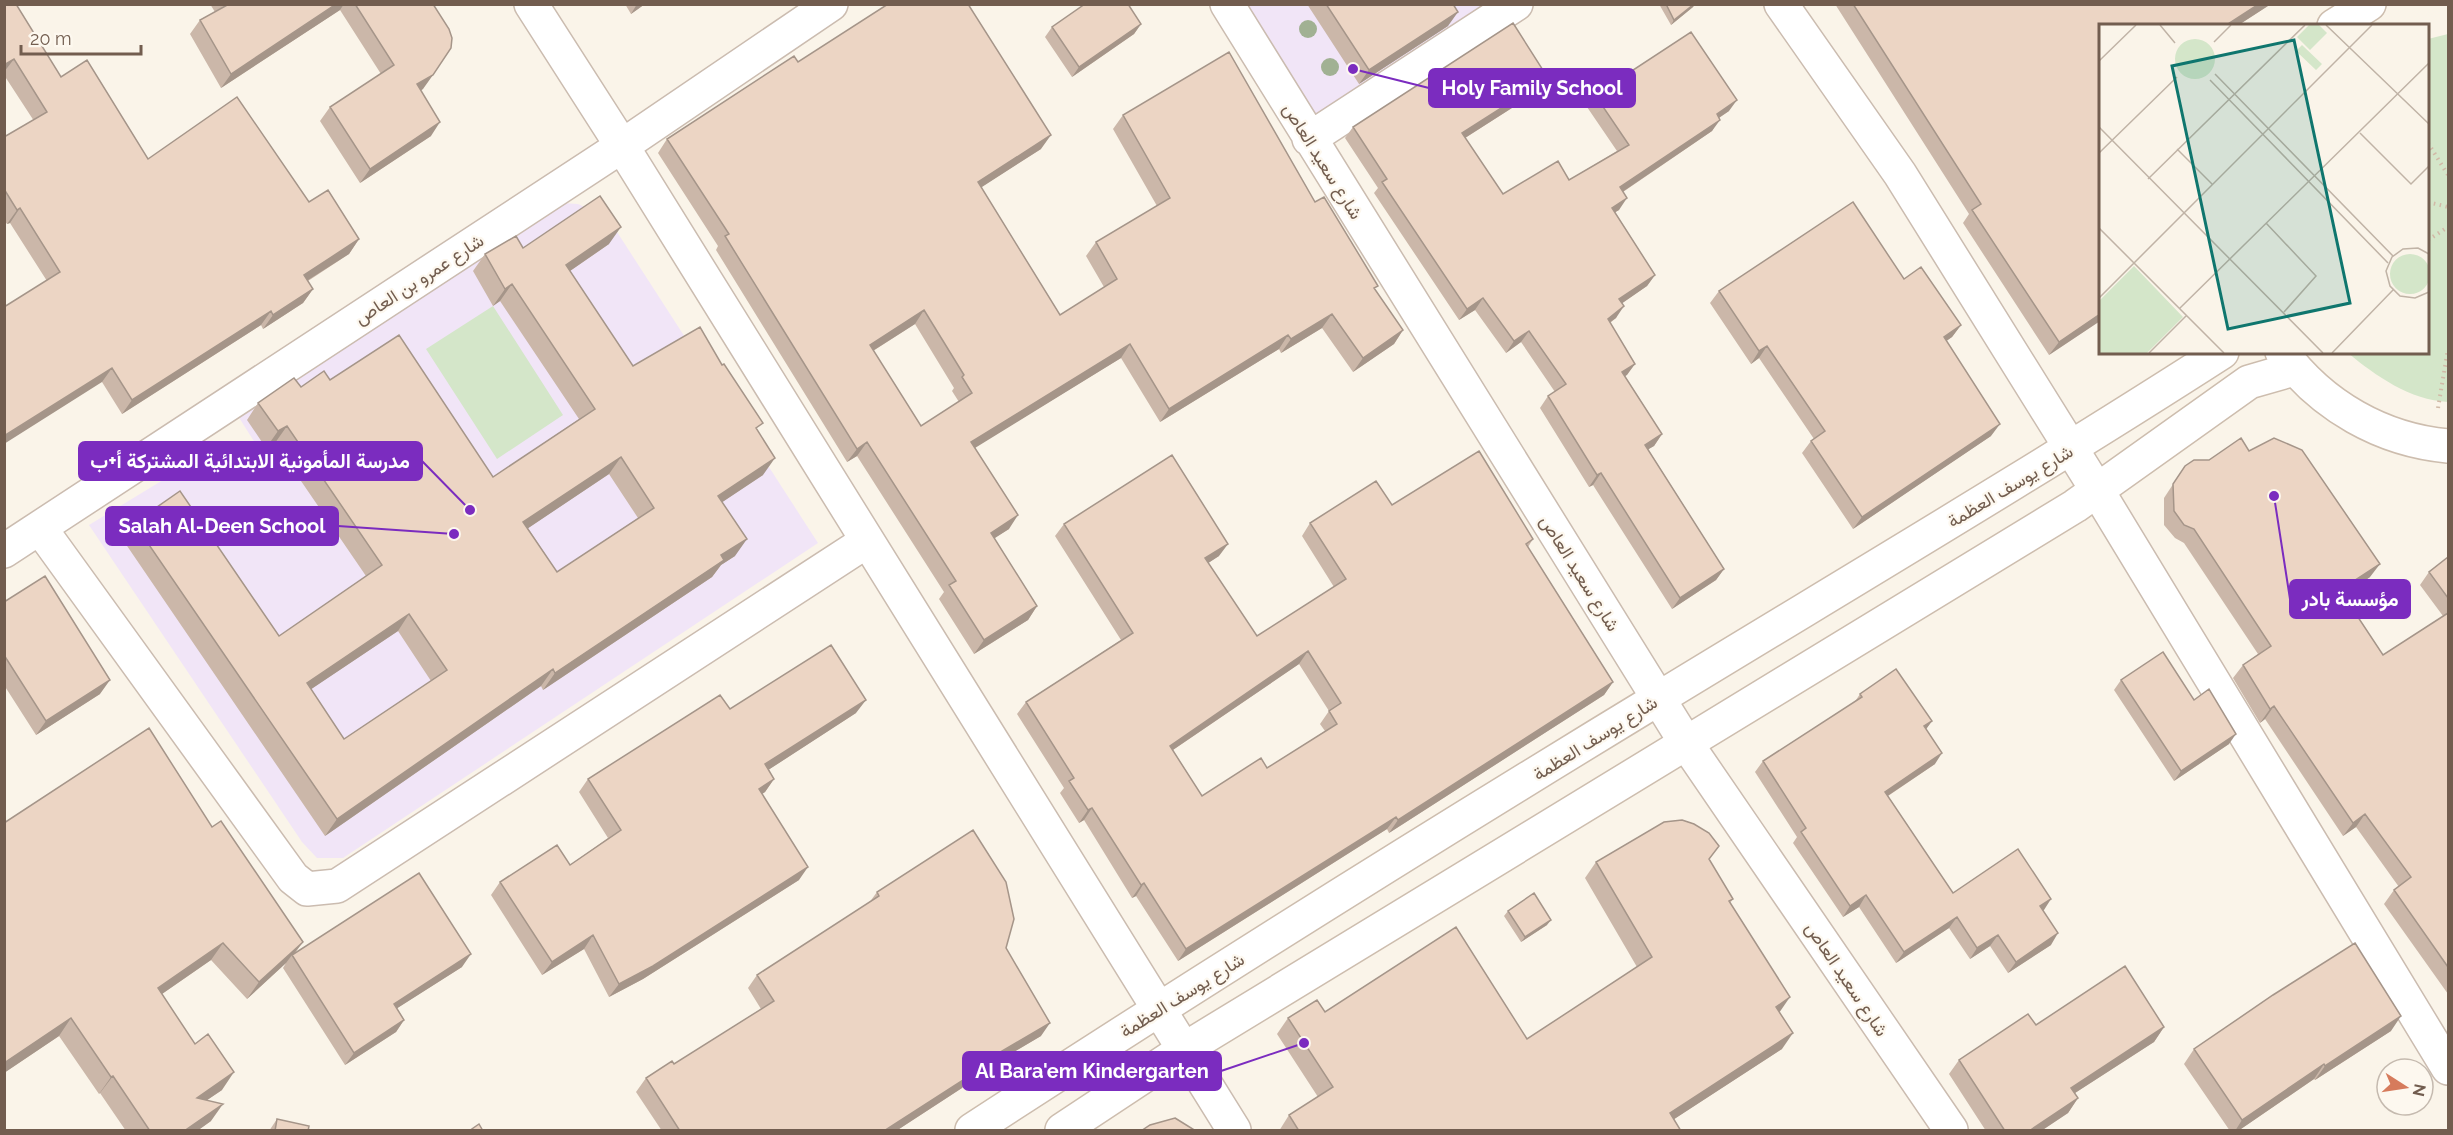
<svg xmlns="http://www.w3.org/2000/svg" width="2453" height="1135" font-family="Raleway,Vazirmatn,sans-serif">
<style>
.education{fill:#f1e5f7}
.green{fill:#d4e6c9}
.lines{fill:none;stroke-linecap:round;stroke-linejoin:round}
.street-casing{stroke:#cbbcb0;stroke-width:36}
.secondary-casing{stroke:#cdbdae;stroke-width:36}
.path{stroke:#d1b9a7;stroke-width:4;stroke-dasharray:1.5 4.5;stroke-linecap:butt}
.street{stroke:#fff;stroke-width:33}
.secondary{stroke:#fff;stroke-width:33}
.tree{fill:#a1b193}
.wall{fill:#cbb7a9;fill-rule:evenodd}
.shaded-wall{fill:#a59589}
.building{fill:#ecd5c4;stroke:#a59589;stroke-width:1.5;fill-rule:evenodd}
.labels{text-anchor:middle;dominant-baseline:central;stroke-width:4.5;stroke-linejoin:round;paint-order:stroke}
.street-label{font-size:18px;fill:#725d4f;stroke:#fdf8ef}
.inset-road{fill:none;stroke:#c0b3a6;stroke-width:1.5}
.view{fill:#0f766e;fill-opacity:0.15;stroke:#0f766e;stroke-width:3}
.inset-edge{fill:none;stroke:#725d4f;stroke-width:3}
.leader{fill:none;stroke:#7b2cbf;stroke-width:2}
.callout-dot{fill:#7b2cbf;stroke:#fdf8ef;stroke-width:2}
.callout{fill:#7b2cbf;stroke:#7b2cbf;stroke-width:2}
.callout-label{font-size:20px;text-anchor:middle;font-weight:bold;fill:#fff}
</style>
<rect width="100%" height="100%" fill="#faf4e9"/>
<path class="education" d="M 1241,5 L 1522,5 L 1324,134 Z
M 562,203 L 578,204 L 608,218 L 818,543 L 343,858 L 317,858 L 302,842 L 89,525 L 214,449 L 226,465 L 257,446 L 238,416 Z"/>
<path class="green" d="M 2448,34 L 2448,402 C 2410,400 2376,376 2348,353 L 2428,352 L 2428,39 Z
M 493,306 L 563,415 L 497,459 L 426,349 Z"/>
<g class="lines">
<g class="street-casing">
<path id="street" d="M 531,4 L 622,146 L 1234,1130
M 1227,4 L 1686,743 L 1951,1130
M 1781,4 L 1900,174 L 2097,490 L 2448,1068
M 1309,139 L 1516,4
M 40,528 L 293,878 L 307,889 L 337,886 L 867,541
M 4,551 L 622,146 L 831,4"/>
</g>
<g class="secondary-casing">
<path id="secondary" d="M 2334,26 L 2369,4
M 2282,352 C 2322,406 2382,440 2448,446
M 972,1130 C 1199,982 1429,838 1661,697 C 1848,583 2037,471 2222,352
M 1062,1130 L 1183,1050 L 2075,506 L 2249,382 L 2294,369"/>
</g>
<path class="path" d="M 2428,143 L 2448,175
M 2428,202 L 2448,207
M 2428,240 L 2448,227
M 2438,408 L 2448,349"/>
<use href="#street" class="street"/>
<use href="#secondary" class="secondary"/>
</g>
<g class="tree">
<circle cx="1308" cy="29" r="9"/>
<circle cx="1330" cy="67" r="9"/>
</g>
<path class="wall" d="M 4,4 L 61,77 L 148,159 L 309,202 L 359,239 L 349,254 L 308,281 L 313,289 L 303,303 L 263,329 L 261,325 L 122,414 L 102,382 L 47,281 L 10,223 L 7,224 L 4,220 L 4,137 L 34,121 L 4,75 Z
M 210,4 L 433,4 L 423,89 L 421,90 L 431,136 L 360,183 L 320,121 L 330,107 L 381,74 L 340,10 L 221,88 L 190,34 L 200,20 L 215,12 Z
M 625,4 L 645,4 L 631,14 Z
M 1307,4 L 1453,4 L 1448,26 L 1359,84 Z
M 1659,4 L 1695,4 L 1693,7 L 1671,25 Z
M 1835,4 L 2271,4 L 2237,26 L 2100,26 L 2100,321 L 2049,355 L 1963,223 L 1969,214 Z
M 1141,24 L 1134,34 L 1072,77 L 1045,37 L 1052,27 Z
M 798,62 L 1041,149 L 981,187 L 1060,315 L 1104,287 L 1086,256 L 1096,242 L 1157,206 L 1113,129 L 1123,115 L 1315,202 L 1403,330 L 1394,344 L 1353,372 L 1322,328 L 1281,353 L 1279,349 L 1160,422 L 1121,358 L 975,447 L 1009,529 L 994,538 L 1037,606 L 1028,620 L 974,654 L 939,599 L 944,592 L 857,456 L 847,462 L 716,250 L 718,246 L 658,153 L 667,139 ZM 915,324 L 954,388 L 952,391 L 959,402 L 921,426 L 873,351 Z
M 1540,90 L 1465,138 L 1503,194 L 1569,180 L 1617,151 L 1587,107 L 1595,95 L 1729,111 L 1719,118 L 1712,131 L 1623,192 L 1619,210 L 1615,212 L 1655,275 L 1647,286 L 1622,303 L 1616,318 L 1610,323 L 1635,364 L 1625,376 L 1662,434 L 1654,446 L 1648,449 L 1724,569 L 1716,580 L 1672,609 L 1593,485 L 1589,487 L 1540,408 L 1548,396 L 1555,392 L 1521,342 L 1506,353 L 1475,310 L 1459,320 L 1374,193 L 1378,188 L 1345,138 L 1353,127 Z
M 609,244 L 570,271 L 633,366 L 758,431 L 763,475 L 722,502 L 735,556 L 721,565 L 712,577 L 543,690 L 541,686 L 325,836 L 123,540 L 134,523 L 279,636 L 366,576 L 275,443 L 266,448 L 247,420 L 258,403 L 301,387 L 330,380 L 493,477 L 579,419 L 500,301 L 493,306 L 473,271 L 485,254 L 523,248 ZM 609,474 L 638,518 L 557,572 L 528,528 ZM 398,631 L 431,681 L 344,739 L 311,689 Z
M 1904,279 L 1961,325 L 1952,337 L 1946,341 L 1991,436 L 1853,529 L 1802,453 L 1811,441 L 1814,439 L 1759,358 L 1751,364 L 1710,303 L 1719,291 Z
M 2249,451 L 2370,577 L 2344,595 L 2383,655 L 2443,616 L 2420,585 L 2429,572 L 2448,557 L 2448,999 L 2447,996 L 2448,994 L 2384,904 L 2394,890 L 2399,887 L 2356,827 L 2343,836 L 2265,719 L 2260,723 L 2233,678 L 2243,665 L 2258,654 L 2184,543 L 2175,538 L 2164,525 L 2164,498 L 2185,466 L 2209,460 Z
M 1392,505 L 1533,539 L 1528,547 L 1613,682 L 1604,695 L 1389,833 L 1387,829 L 1178,961 L 1136,896 L 1132,898 L 1084,820 L 1079,823 L 1060,793 L 1064,788 L 1017,714 L 1026,702 L 1121,640 L 1055,536 L 1064,524 L 1219,556 L 1208,563 L 1257,636 L 1334,587 L 1302,536 L 1310,523 ZM 1299,664 L 1329,711 L 1320,724 L 1325,731 L 1267,768 L 1202,796 L 1173,750 Z
M 4,602 L 100,694 L 36,735 L 4,685 Z
M 2121,680 L 2194,700 L 2229,744 L 2174,781 L 2114,690 Z
M 1860,694 L 1932,721 L 1926,729 L 1935,764 L 1888,796 L 1953,893 L 2043,910 L 2051,945 L 2008,973 L 1990,946 L 1970,959 L 1949,928 L 1896,963 L 1859,907 L 1843,917 L 1793,843 L 1797,837 L 1755,772 L 1763,761 L 1854,703 Z
M 730,709 L 856,713 L 768,770 L 774,779 L 765,792 L 762,794 L 799,880 L 643,979 L 609,997 L 584,949 L 542,975 L 491,895 L 500,882 L 570,865 L 608,838 L 579,792 L 588,779 Z
M 4,823 L 212,827 L 303,942 L 295,953 L 462,967 L 397,1008 L 404,1020 L 396,1032 L 345,1065 L 283,968 L 286,963 L 247,999 L 211,960 L 162,994 L 222,1090 L 207,1100 L 211,1121 L 197,1131 L 126,1131 L 100,1093 L 99,1094 L 59,1036 L 4,1073 Z
M 1709,860 L 1733,899 L 1730,903 L 1780,1012 L 1782,1049 L 1674,1119 L 1681,1131 L 1279,1131 L 1289,1115 L 1318,1097 L 1277,1034 L 1288,1018 L 1325,1012 L 1527,1039 L 1637,967 L 1585,878 L 1596,862 Z
M 877,892 L 1006,948 L 1041,1036 L 968,1079 L 962,1088 L 896,1131 L 662,1131 L 636,1092 L 646,1078 L 674,1064 L 761,1009 L 748,988 L 757,975 L 869,903 Z
M 1508,911 L 1547,925 L 1521,942 L 1504,916 Z
M 2036,1025 L 2164,1027 L 2154,1042 L 2075,1093 L 2078,1098 L 2068,1113 L 2041,1131 L 1986,1131 L 1949,1074 L 1959,1060 Z
M 2391,1031 L 2315,1080 L 2314,1079 L 2238,1131 L 2230,1131 L 2184,1064 L 2194,1049 Z
M 277,1119 L 308,1131 L 269,1131 Z"/>
<path class="shaded-wall" d="M 336,4 L 344,4 L 340,10 L 221,88 L 231,74 Z
M 637,4 L 645,4 L 631,14 Z
M 1694,4 L 1695,4 L 1693,7 L 1671,25 L 1674,20 Z
M 2259,4 L 2271,4 L 2237,26 L 2225,26 Z
M 1458,12 L 1448,26 L 1359,84 L 1369,70 Z
M 1141,24 L 1134,34 L 1072,77 L 1079,67 Z
M 14,59 L 4,72 L 4,65 Z
M 433,75 L 423,89 L 407,99 L 417,84 Z
M 1548,78 L 1540,90 L 1454,145 L 1462,133 Z
M 1737,100 L 1729,111 L 1708,125 L 1717,114 Z
M 1720,120 L 1712,131 L 1612,199 L 1620,187 Z
M 440,122 L 431,136 L 360,183 L 370,169 Z
M 1051,135 L 1041,149 L 968,196 L 978,182 Z
M 1627,198 L 1619,210 L 1604,219 L 1612,208 Z
M 20,208 L 10,223 L 7,224 L 17,210 Z
M 621,227 L 609,244 L 554,282 L 566,265 Z
M 359,239 L 349,254 L 294,289 L 304,275 Z
M 1655,275 L 1647,286 L 1611,311 L 1619,299 Z
M 512,284 L 500,301 L 493,306 L 505,289 Z
M 313,289 L 303,303 L 263,329 L 273,315 Z
M 1483,298 L 1475,310 L 1459,320 L 1467,309 Z
M 1624,306 L 1616,318 L 1599,330 L 1608,319 Z
M 924,310 L 915,324 L 860,359 L 870,345 Z
M 271,311 L 261,325 L 122,414 L 132,400 Z
M 1332,314 L 1322,328 L 1281,353 L 1291,339 Z
M 2100,314 L 2100,321 L 2049,355 L 2059,342 Z
M 1961,325 L 1952,337 L 1935,349 L 1944,337 Z
M 1403,330 L 1394,344 L 1353,372 L 1363,358 Z
M 1529,331 L 1521,342 L 1506,353 L 1514,341 Z
M 1288,335 L 1279,349 L 1160,422 L 1169,409 Z
M 1130,344 L 1121,358 L 962,456 L 971,442 Z
M 1767,346 L 1759,358 L 1751,364 L 1759,351 Z
M 1635,364 L 1627,375 L 1614,383 L 1622,372 Z
M 112,368 L 102,382 L 4,444 L 4,436 Z
M 2000,424 L 1991,436 L 1853,529 L 1862,517 Z
M 287,426 L 275,443 L 266,448 L 278,431 Z
M 1662,434 L 1654,446 L 1637,456 L 1645,445 Z
M 867,442 L 857,456 L 847,462 L 857,449 Z
M 621,457 L 609,474 L 512,539 L 523,522 Z
M 775,458 L 763,475 L 706,513 L 718,496 Z
M 1601,473 L 1593,485 L 1589,487 L 1597,475 Z
M 1018,515 L 1009,529 L 981,547 L 991,533 Z
M 747,539 L 735,556 L 721,565 L 712,577 L 543,690 L 555,673 L 721,555 Z
M 1228,544 L 1219,556 L 1196,571 L 1205,558 Z
M 2380,564 L 2370,577 L 2331,604 L 2340,590 Z
M 1724,569 L 1716,580 L 1672,609 L 1680,598 Z
M 1037,606 L 1028,620 L 974,654 L 984,640 Z
M 409,614 L 398,631 L 295,700 L 307,683 Z
M 1308,651 L 1299,664 L 1161,758 L 1170,746 Z
M 553,669 L 541,686 L 325,836 L 337,819 Z
M 110,680 L 100,694 L 36,735 L 46,721 Z
M 1613,682 L 1604,695 L 1389,833 L 1398,820 Z
M 866,700 L 856,713 L 756,778 L 765,764 Z
M 2274,706 L 2265,719 L 2260,723 L 2270,709 Z
M 1932,721 L 1924,732 L 1924,726 Z
M 2236,734 L 2229,744 L 2174,781 L 2181,771 Z
M 1942,753 L 1935,764 L 1877,803 L 1885,792 Z
M 774,779 L 765,792 L 749,802 L 759,789 Z
M 1092,808 L 1084,820 L 1079,823 L 1088,810 Z
M 2365,814 L 2356,827 L 2343,836 L 2353,823 Z
M 1396,817 L 1387,829 L 1178,961 L 1186,949 Z
M 808,867 L 799,880 L 643,979 L 609,997 L 619,984 Z
M 1144,883 L 1136,896 L 1132,898 L 1141,885 Z
M 1866,895 L 1859,907 L 1843,917 L 1850,906 Z
M 2051,899 L 2044,910 L 2032,917 L 2040,906 Z
M 1957,917 L 1949,928 L 1896,963 L 1904,952 Z
M 1551,920 L 1547,925 L 1521,942 L 1525,937 Z
M 2058,933 L 2051,945 L 2008,973 L 2016,962 Z
M 593,935 L 584,949 L 542,975 L 552,962 Z
M 1998,935 L 1990,946 L 1970,959 L 1977,948 Z
M 303,942 L 292,956 L 292,955 L 286,963 L 247,999 L 259,982 Z
M 223,943 L 211,960 L 146,1005 L 158,988 Z
M 471,954 L 462,967 L 385,1016 L 394,1004 Z
M 1790,997 L 1779,1013 L 1776,1007 Z
M 2401,1016 L 2391,1031 L 2315,1080 L 2325,1066 Z
M 71,1018 L 59,1036 L 4,1073 L 4,1063 Z
M 404,1020 L 396,1032 L 345,1065 L 354,1053 Z
M 1050,1023 L 1041,1036 L 968,1079 L 962,1088 L 896,1131 L 884,1131 L 968,1071 Z
M 2164,1027 L 2154,1042 L 2061,1102 L 2071,1088 Z
M 1793,1033 L 1782,1049 L 1659,1129 L 1670,1113 Z
M 2324,1064 L 2314,1079 L 2238,1131 L 2235,1131 L 2242,1120 Z
M 234,1072 L 222,1090 L 185,1115 L 197,1098 Z
M 113,1076 L 100,1093 L 99,1094 L 111,1077 Z
M 2078,1098 L 2068,1113 L 2041,1131 L 2029,1131 Z
M 223,1104 L 211,1121 L 197,1131 L 184,1131 Z"/>
<path class="building" d="M 4,4 L 16,4 L 61,77 L 87,60 L 148,159 L 237,97 L 309,202 L 328,190 L 359,239 L 304,275 L 313,289 L 273,315 L 271,311 L 132,400 L 112,368 L 4,436 L 4,307 L 60,272 L 20,208 L 17,210 L 4,189 L 4,137 L 47,112 L 14,59 L 4,65 Z
M 336,4 L 231,74 L 200,20 L 229,4 Z
M 355,4 L 433,4 L 449,29 L 452,38 L 451,48 L 433,75 L 417,84 L 440,122 L 370,169 L 330,107 L 394,65 Z
M 888,4 L 968,4 L 1051,135 L 978,182 L 1060,315 L 1117,279 L 1096,242 L 1170,198 L 1123,115 L 1229,52 L 1315,202 L 1324,197 L 1378,286 L 1374,288 L 1403,330 L 1363,358 L 1332,314 L 1291,339 L 1288,335 L 1169,409 L 1130,344 L 971,442 L 1018,515 L 991,533 L 1037,606 L 984,640 L 949,585 L 956,581 L 867,442 L 857,449 L 725,236 L 729,234 L 667,139 L 794,56 L 798,62 ZM 924,310 L 964,375 L 962,377 L 972,393 L 921,426 L 870,345 Z
M 1085,4 L 1128,4 L 1141,24 L 1079,67 L 1052,27 Z
M 1326,4 L 1453,4 L 1458,12 L 1369,70 Z
M 1666,4 L 1694,4 L 1674,20 Z
M 1853,4 L 2259,4 L 2225,26 L 2100,26 L 2100,314 L 2059,342 L 1972,210 L 1981,204 Z
M 1513,23 L 1548,78 L 1462,133 L 1503,194 L 1558,161 L 1569,180 L 1629,145 L 1595,95 L 1691,32 L 1737,100 L 1717,114 L 1720,120 L 1620,187 L 1627,198 L 1612,208 L 1655,275 L 1619,299 L 1624,306 L 1608,319 L 1635,364 L 1622,372 L 1662,434 L 1645,445 L 1724,569 L 1680,598 L 1601,473 L 1597,475 L 1548,396 L 1566,384 L 1529,331 L 1514,341 L 1483,298 L 1467,309 L 1382,182 L 1387,179 L 1353,127 Z
M 600,196 L 621,227 L 566,265 L 633,366 L 700,327 L 722,365 L 724,364 L 763,423 L 756,428 L 775,458 L 718,496 L 747,539 L 721,555 L 724,560 L 555,673 L 553,669 L 337,819 L 134,523 L 180,491 L 279,636 L 382,565 L 287,426 L 278,431 L 258,403 L 294,378 L 301,387 L 324,371 L 330,380 L 399,335 L 493,477 L 595,409 L 512,284 L 505,289 L 485,254 L 516,236 L 523,248 ZM 621,457 L 654,508 L 557,572 L 523,522 ZM 409,614 L 447,670 L 344,739 L 307,683 Z
M 1853,202 L 1904,279 L 1921,267 L 1961,325 L 1944,337 L 2000,424 L 1862,517 L 1811,441 L 1825,431 L 1767,346 L 1759,351 L 1719,291 Z
M 2241,438 L 2249,451 L 2274,438 L 2302,450 L 2380,564 L 2340,590 L 2383,655 L 2448,613 L 2448,967 L 2394,890 L 2411,877 L 2365,814 L 2353,823 L 2274,706 L 2270,709 L 2243,665 L 2271,646 L 2194,529 L 2184,525 L 2174,511 L 2173,484 L 2185,466 L 2194,460 L 2209,460 Z
M 1479,451 L 1533,539 L 1526,544 L 1613,682 L 1398,820 L 1396,817 L 1186,949 L 1144,883 L 1141,885 L 1092,808 L 1088,810 L 1069,781 L 1074,778 L 1026,702 L 1133,633 L 1064,524 L 1172,455 L 1228,544 L 1205,558 L 1257,636 L 1346,579 L 1310,523 L 1376,481 L 1392,505 ZM 1308,651 L 1341,703 L 1329,711 L 1337,724 L 1267,768 L 1261,758 L 1202,796 L 1170,746 Z
M 2448,557 L 2448,598 L 2429,572 Z
M 45,576 L 110,680 L 46,721 L 4,655 L 4,602 Z
M 831,645 L 866,700 L 765,764 L 774,779 L 759,789 L 808,867 L 653,966 L 619,984 L 593,935 L 552,962 L 500,882 L 557,845 L 570,865 L 621,830 L 588,779 L 720,695 L 730,709 Z
M 2163,652 L 2194,700 L 2209,689 L 2236,734 L 2181,771 L 2121,680 Z
M 1896,669 L 1932,721 L 1924,726 L 1942,753 L 1885,792 L 1953,893 L 2018,849 L 2051,899 L 2040,906 L 2058,933 L 2016,962 L 1998,935 L 1977,948 L 1957,917 L 1904,952 L 1866,895 L 1850,906 L 1801,832 L 1806,828 L 1763,761 L 1862,697 L 1860,694 Z
M 149,728 L 212,827 L 221,821 L 303,942 L 259,982 L 223,943 L 158,988 L 195,1044 L 208,1034 L 234,1072 L 197,1098 L 223,1104 L 184,1131 L 150,1131 L 113,1076 L 111,1077 L 71,1018 L 4,1063 L 4,823 Z
M 1682,820 L 1694,824 L 1709,833 L 1719,846 L 1709,859 L 1733,899 L 1729,901 L 1790,997 L 1776,1007 L 1793,1033 L 1670,1113 L 1681,1131 L 1299,1131 L 1289,1115 L 1333,1087 L 1288,1018 L 1317,1000 L 1325,1012 L 1456,927 L 1527,1039 L 1652,957 L 1596,862 L 1664,822 Z
M 973,830 L 1006,882 L 1014,919 L 1006,948 L 1050,1023 L 968,1071 L 971,1075 L 884,1131 L 680,1131 L 646,1078 L 672,1061 L 674,1064 L 774,1001 L 757,975 L 879,896 L 877,892 Z
M 419,873 L 471,954 L 394,1004 L 404,1020 L 354,1053 L 292,955 Z
M 1534,893 L 1551,920 L 1525,937 L 1508,911 Z
M 2355,943 L 2401,1016 L 2325,1066 L 2324,1064 L 2242,1120 L 2194,1049 L 2273,995 Z
M 2125,966 L 2164,1027 L 2071,1088 L 2078,1098 L 2029,1131 L 2005,1131 L 1959,1060 L 2028,1014 L 2036,1025 Z
M 1175,1118 L 1196,1131 L 1141,1131 L 1150,1125 Z
M 277,1119 L 309,1126 L 308,1131 L 275,1131 Z
M 479,1124 L 483,1131 L 469,1131 Z"/>
<g class="labels">
<g class="street-label">
<text transform="translate(1323 161) rotate(58)">شارع سعيد العاص</text>
<text transform="translate(419 279) rotate(-33)">شارع عمرو بن العاص</text>
<text transform="translate(2010 486) rotate(-31)">شارع يوسف العظمة</text>
<text transform="translate(1580 573) rotate(58)">شارع سعيد العاص</text>
<text transform="translate(1595 738) rotate(-32)">شارع يوسف العظمة</text>
<text transform="translate(1847 979) rotate(56)">شارع سعيد العاص</text>
<text transform="translate(1182 995) rotate(-32)">شارع يوسف العظمة</text>
</g>
</g>
<g transform="translate(2099 24)">
<rect width="330" height="330" fill="#faf4e9"/>
<path d="M 210,1 L 220,1 L 228,9 L 211,26 L 198,13 ZM76 35a20 20 0 1 1 40 0a20 20 0 1 1-40 0ZM 203,21 L 223,40 L 217,46 L 197,27 ZM291 250a20 20 0 1 1 40 0a20 20 0 1 1-40 0ZM 35,242 L 84,293 L 48,329 L 0,329 L 0,277 Z" fill="#d4e6c9"/>
<path class="inset-road" d="M 61,1 L 76,19M 227,1 L 330,100M 115,18 L 132,1M 0,37 L 37,1M 116,50 L 294,232M 111,56 L 289,239M 0,103 L 224,329M 261,109 L 312,160 L 330,142M 78,125 L 114,161M 0,129 L 78,53M 49,155 L 206,1M 167,199 L 217,252 L 185,288M 0,204 L 125,329M 330,230 L 319,224 L 304,225 L 293,233 L 287,247 L 291,262 L 301,272 L 316,274 L 330,268M 0,274 L 273,1M 80,285 L 330,39M 50,329 L 87,292M 233,329 L 294,266"/>
<path class="view" d="M 195,16 L 251,279 L 129,305 L 73,42 Z"/>
<rect width="330" height="330" class="inset-edge"/>
</g>
<path class="leader" d="M1353 69L1429 88M470 510L422 461M454 534L338 526M2274 496L2290 599M1304 1043L1221 1071"/>
<g class="callout-dot">
<circle cx="1353" cy="69" r="6"/>
<circle cx="470" cy="510" r="6"/>
<circle cx="454" cy="534" r="6"/>
<circle cx="2274" cy="496" r="6"/>
<circle cx="1304" cy="1043" r="6"/>
</g>
<g class="callout">
<rect x="1429" y="69" width="206" height="38" rx="6"/>
<rect x="79" y="442" width="343" height="38" rx="6"/>
<rect x="106" y="507" width="232" height="38" rx="6"/>
<rect x="2290" y="580" width="120" height="38" rx="6"/>
<rect x="963" y="1052" width="258" height="38" rx="6"/>
</g>
<g class="callout-label">
<text x="1532" y="95">Holy Family School</text>
<text x="250" y="468">مدرسة المأمونية الابتدائية المشتركة أ+ب</text>
<text x="222" y="533">Salah Al-Deen School</text>
<text x="2350" y="606">مؤسسة بادر</text>
<text x="1092" y="1078">Al Bara'em Kindergarten</text>
</g>
<rect width="2453" height="1135" fill="none" stroke="#725d4f" stroke-width="12"/>
<g transform="translate(2405 1087) rotate(102)"><circle r="28" fill="#fdf8ef" stroke="#c5baaf" stroke-width="1.5"/>
<path d="M0-4.5L10 22L0 15L-10 22Z" fill="#d67b5c"/>
<text y="-9" font-size="16" font-weight="bold" text-anchor="middle" fill="#725d4f">N</text>
</g>
<path d="M21 45v9h120v-9" fill="none" stroke="#725d4f" stroke-width="3"/>
<text x="30" y="45" font-size="18" fill="#725d4f" stroke="#fdf8ef" stroke-width="4.5" paint-order="stroke">20 m</text>
</svg>
